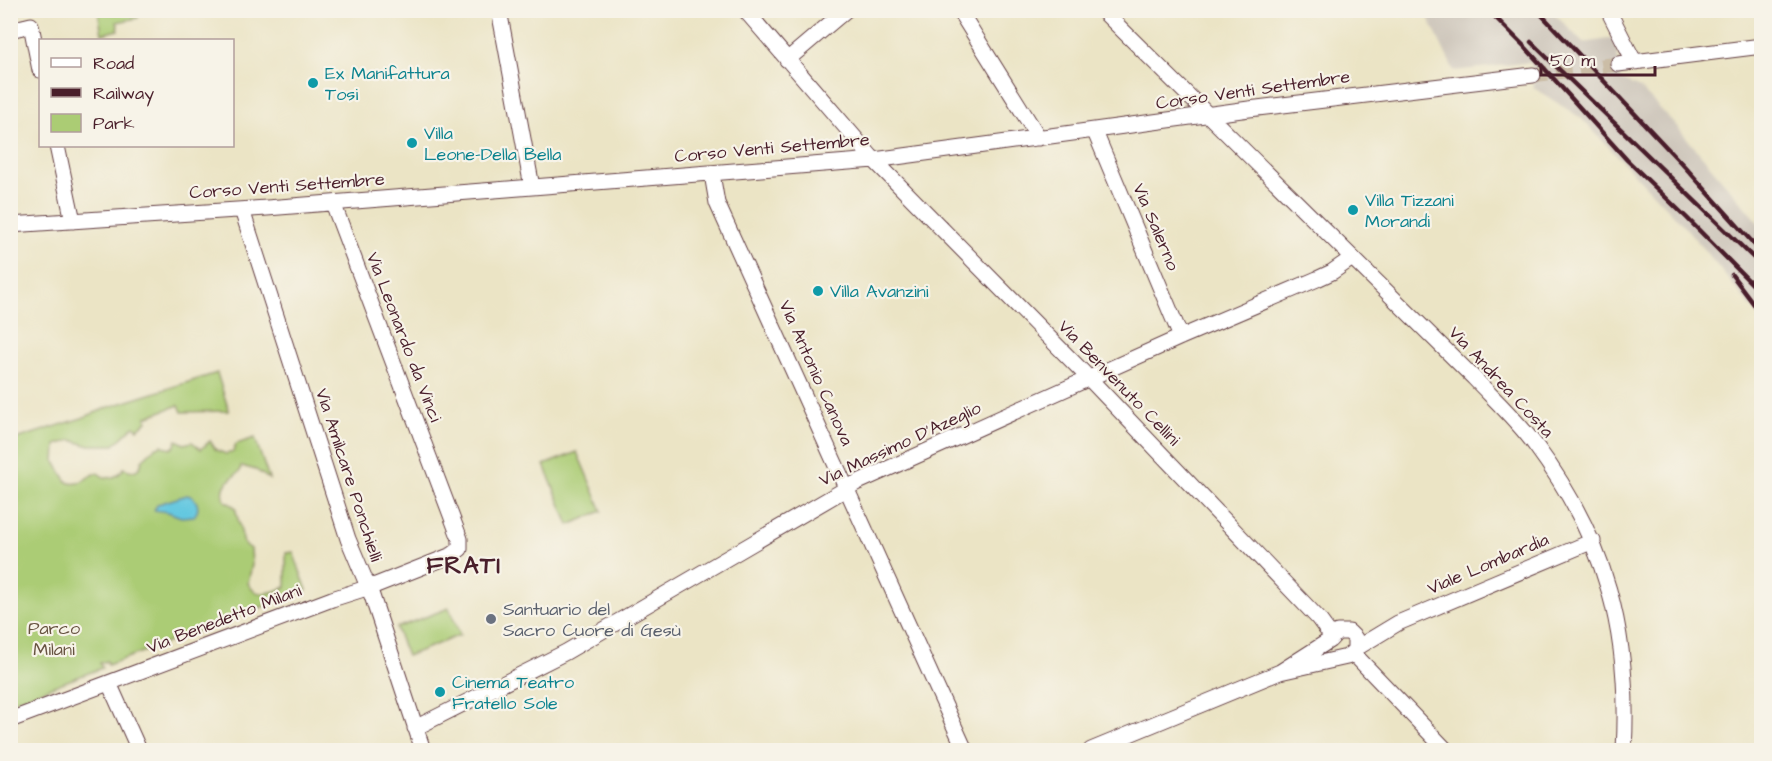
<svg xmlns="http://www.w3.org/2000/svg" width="1772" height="761" font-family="'Architects Daughter',sans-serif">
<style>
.industrial{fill:#cbc3b8}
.green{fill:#abcc74;stroke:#7a7650;stroke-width:1.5}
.water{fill:#62c7e0;stroke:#567386;stroke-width:1.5}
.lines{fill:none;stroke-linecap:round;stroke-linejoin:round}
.minor-tunnel{stroke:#cbbda6;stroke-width:15;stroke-dasharray:15 8;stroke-linecap:butt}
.minor-casing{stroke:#623d42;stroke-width:17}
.minor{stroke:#fff;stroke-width:15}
.rail{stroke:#4a1f2b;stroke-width:4.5}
.culture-dot{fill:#0f9aa8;stroke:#f7f3e8;stroke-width:2}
.worship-dot{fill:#6b7280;stroke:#f7f3e8;stroke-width:2}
.labels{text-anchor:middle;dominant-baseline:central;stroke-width:4.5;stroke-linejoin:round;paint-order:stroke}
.culture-label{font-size:18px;fill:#0d838f;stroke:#f7f3e8;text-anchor:start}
.street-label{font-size:18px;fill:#4a1f2b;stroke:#f7f3e8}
.worship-label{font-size:18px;fill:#5b616d;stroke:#f7f3e8;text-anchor:start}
.park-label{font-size:18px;fill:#675341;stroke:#f7f3e8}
.district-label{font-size:24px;font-weight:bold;letter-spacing:1.5px;fill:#4a1f2b;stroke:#f7f3e8}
</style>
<rect width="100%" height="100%" fill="#f7f3e8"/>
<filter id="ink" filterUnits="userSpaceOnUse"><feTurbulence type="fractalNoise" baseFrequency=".0167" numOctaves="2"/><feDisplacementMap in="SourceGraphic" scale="12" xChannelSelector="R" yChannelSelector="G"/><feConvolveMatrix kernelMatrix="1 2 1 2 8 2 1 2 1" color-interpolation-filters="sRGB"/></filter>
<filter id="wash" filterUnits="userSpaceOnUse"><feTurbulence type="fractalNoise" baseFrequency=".008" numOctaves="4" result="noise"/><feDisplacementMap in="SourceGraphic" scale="24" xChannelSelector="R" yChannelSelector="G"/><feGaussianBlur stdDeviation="1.35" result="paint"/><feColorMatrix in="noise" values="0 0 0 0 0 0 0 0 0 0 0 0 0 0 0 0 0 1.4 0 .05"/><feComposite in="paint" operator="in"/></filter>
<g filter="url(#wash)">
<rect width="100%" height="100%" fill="#ebe4c5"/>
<path class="industrial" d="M 1425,11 L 1552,11 L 1583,43 L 1615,38 L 1621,80 L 1640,88 L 1674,123 L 1761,226 L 1761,319 L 1686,228 L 1581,118 L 1534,88 L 1531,62 L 1454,71 Z"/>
<path class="green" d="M 98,11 L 136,11 L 138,18 L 117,22 L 119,30 L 102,34 Z
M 217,373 L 229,411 L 182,412 L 179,405 L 146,417 L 147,421 L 138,429 L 134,426 L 114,445 L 86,445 L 72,440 L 56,445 L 55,462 L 67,482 C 80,488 86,475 98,473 C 108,482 118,477 124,468 C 133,473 141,471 142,460 L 155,448 L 162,445 L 170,449 L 174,447 L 177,440 L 184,444 L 192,442 L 201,449 L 210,441 L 216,450 L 226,454 L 233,452 L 236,444 L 255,438 L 269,479 L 256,470 L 241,466 L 240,471 C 230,480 219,485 225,501 L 235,507 L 244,544 L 251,549 L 252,565 L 248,583 C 256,600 272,592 286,587 L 286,553 L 293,552 L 307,590 L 108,665 L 107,661 L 100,663 L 102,668 L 11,702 L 10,441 L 82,418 L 109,407 Z
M 577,452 L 602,511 L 569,525 L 544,465 Z
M 449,608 L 460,635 L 407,656 L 396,628 Z"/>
<path class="water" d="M 187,495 L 193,497 C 198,503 200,510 194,516 L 181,517 L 168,512 L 154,510 L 158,504 Z"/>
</g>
<g filter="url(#ink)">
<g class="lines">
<path class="minor-tunnel" d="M 1533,75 L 1618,64"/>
<g class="minor-casing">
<path id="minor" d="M 499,10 L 532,187
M 745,10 L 874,160 L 1081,370 L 1318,618 L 1332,637
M 959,10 L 1039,138
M 1102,10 L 1474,378 C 1495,400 1518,421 1536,446 C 1606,540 1631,634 1624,750
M 1608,10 L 1634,61
M 10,30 L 31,25 L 40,70
M 787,60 L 846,10
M 1618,64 L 1762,46
M 1095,132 L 1181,337
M 57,146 L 73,221
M 712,174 L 717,203 L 965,750
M 242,210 L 348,539 L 372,596 L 423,750
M 10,225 L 267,208 L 874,160 L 1249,109 L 1533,75
M 1355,649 L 1398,623 L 1593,541
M 1353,653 L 1446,750
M 109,683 L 139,750
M 10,720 L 332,599 L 376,585 L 452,555 L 460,549 L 460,539 L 333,203
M 415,728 L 566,652 L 856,483 L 1181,337 L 1317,279 L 1332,272 L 1352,258
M 1091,750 L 1280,672 L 1330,640 L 1337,632 L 1349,632 L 1355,638 L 1355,650 L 1347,657 L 1280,672"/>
</g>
<use href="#minor" class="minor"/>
<path class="rail" d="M 1488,10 L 1526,48 L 1627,160 L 1687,218 L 1762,294
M 1537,10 L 1685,167 L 1762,253
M 1531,42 L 1762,266
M 1732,275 L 1762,315"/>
</g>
</g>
<g class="culture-dot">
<circle cx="313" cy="83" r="6"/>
<circle cx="412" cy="143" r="6"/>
<circle cx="1353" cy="210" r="6"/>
<circle cx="818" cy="291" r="6"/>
<circle cx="440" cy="692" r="6"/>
</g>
<circle class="worship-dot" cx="491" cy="619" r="6"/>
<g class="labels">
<g class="culture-label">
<text x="325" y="73">Ex Manifattura<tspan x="325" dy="21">Tosi</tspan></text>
<text x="424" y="133">Villa<tspan x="424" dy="21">Leone-Della Bella</tspan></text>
<text x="1365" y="200">Villa Tizzani<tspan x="1365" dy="21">Morandi</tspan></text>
<text x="830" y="291">Villa Avanzini</text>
<text x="452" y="682">Cinema Teatro<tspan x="452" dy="21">Fratello Sole</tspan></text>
</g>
<g class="street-label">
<text transform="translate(1253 90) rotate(-8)">Corso Venti Settembre</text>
<text transform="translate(772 148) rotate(-5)">Corso Venti Settembre</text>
<text transform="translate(287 186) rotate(-4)">Corso Venti Settembre</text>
<text transform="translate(1156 227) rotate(67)">Via Salerno</text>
<text transform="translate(404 337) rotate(69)">Via Leonardo da Vinci</text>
<text transform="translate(816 373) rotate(66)">Via Antonio Canova</text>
<text transform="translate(1501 382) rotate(47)">Via Andrea Costa</text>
<text transform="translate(1119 383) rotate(46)">Via Benvenuto Cellini</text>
<text transform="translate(900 444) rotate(-25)">Via Massimo D'Azeglio</text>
<text transform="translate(349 475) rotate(72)">Via Amilcare Ponchielli</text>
<text transform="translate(1488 564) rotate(-23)">Viale Lombardia</text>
<text transform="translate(224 619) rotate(-21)">Via Benedetto Milani</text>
</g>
<g class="worship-label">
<text x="503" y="609">Santuario del<tspan x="503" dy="21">Sacro Cuore di Gesù</tspan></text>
</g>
<g class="park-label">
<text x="54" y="628">Parco<tspan x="54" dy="21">Milani</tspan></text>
</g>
<g class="district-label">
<text x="464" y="566">FRATI</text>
</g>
</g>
<rect width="1772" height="761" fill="none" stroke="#f7f3e8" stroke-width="36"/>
<rect x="39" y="39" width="195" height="108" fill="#f7f3e8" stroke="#b29e9c" stroke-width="1.5"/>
<rect x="51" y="58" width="30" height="9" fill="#ffffff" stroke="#b29e9c" stroke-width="1.5"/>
<text x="93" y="69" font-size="18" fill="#4a1f2b">Road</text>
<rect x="51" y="88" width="30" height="9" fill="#4a1f2b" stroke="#b29e9c" stroke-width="1.5"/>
<text x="93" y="99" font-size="18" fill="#4a1f2b">Railway</text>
<rect x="51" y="114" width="30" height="18" fill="#abcc74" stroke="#b29e9c" stroke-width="1.5"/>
<text x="93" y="129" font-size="18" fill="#4a1f2b">Park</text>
<path d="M1541 66v9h114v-9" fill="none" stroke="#4a1f2b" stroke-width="3"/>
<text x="1550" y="66" font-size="18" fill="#4a1f2b" stroke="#f7f3e8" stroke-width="4.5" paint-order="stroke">50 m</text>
</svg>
